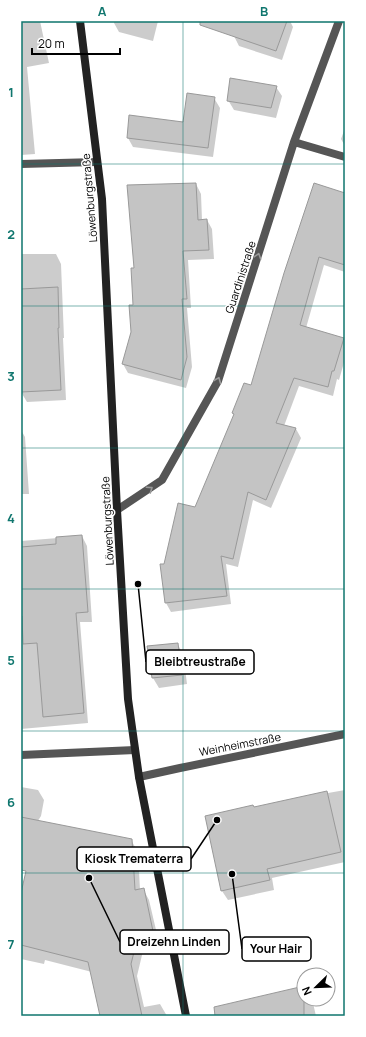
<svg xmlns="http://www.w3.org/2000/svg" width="366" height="1037" font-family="Manrope,sans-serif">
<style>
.shadow{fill:#0003}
.building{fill:#c4c4c4;stroke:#999}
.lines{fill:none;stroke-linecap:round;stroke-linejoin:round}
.lane{stroke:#555;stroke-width:8}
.street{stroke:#555;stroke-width:8}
.secondary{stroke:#222;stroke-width:8}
.oneway{stroke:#999}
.grid{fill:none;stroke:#0f766e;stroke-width:1;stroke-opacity:0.55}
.labels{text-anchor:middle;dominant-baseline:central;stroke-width:3;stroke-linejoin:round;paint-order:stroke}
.street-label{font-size:11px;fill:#000;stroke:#fff}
.leader{fill:none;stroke:#000;stroke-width:1.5}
.callout-dot{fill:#000;stroke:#fff;stroke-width:1.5}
.callout{fill:#fff;stroke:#000;stroke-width:1.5}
.callout-label{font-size:12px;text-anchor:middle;font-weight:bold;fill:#000}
.neatline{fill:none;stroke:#0f766e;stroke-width:1.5}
.grid-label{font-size:13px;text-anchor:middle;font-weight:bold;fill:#0f766e}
</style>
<rect width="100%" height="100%" fill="#fff"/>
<path class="shadow" d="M 21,21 L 40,21 L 49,63 L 27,67 L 35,154 L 21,155 Z
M 114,21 L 158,21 L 153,41 L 119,32 L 114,23 Z
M 239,21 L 290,21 L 293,27 L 282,60 L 239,46 L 234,36 Z
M 276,87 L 282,96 L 276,118 L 234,110 L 228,100 Z
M 214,98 L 220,108 L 213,157 L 133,147 L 128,138 L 183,123 Z
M 345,128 L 345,146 L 341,139 Z
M 196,184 L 201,194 L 202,220 L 207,220 L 212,229 L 214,259 L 188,260 L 191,308 L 187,308 L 192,367 L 186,388 L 128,373 L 123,364 L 132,332 L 135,269 Z
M 345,194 L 345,272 L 324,265 L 306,328 L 343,339 L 345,342 L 345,359 L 339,380 L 337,379 L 333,396 L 299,386 L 284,426 L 296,429 L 301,438 L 271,508 L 253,500 L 238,567 L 226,564 L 231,604 L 171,612 L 166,603 L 161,565 L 165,565 L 196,508 L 235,416 L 233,413 L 251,386 Z
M 21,254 L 56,254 L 61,264 L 64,338 L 63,338 L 66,400 L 27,402 L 21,392 Z
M 21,430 L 25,437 L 29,494 L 21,494 Z
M 82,536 L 87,546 L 92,622 L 80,622 L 88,723 L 21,729 L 21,644 L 23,644 L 21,624 L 21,541 Z
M 177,644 L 183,653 L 187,684 L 159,688 L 153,678 L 149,647 Z
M 21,787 L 38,790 L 44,800 L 41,816 L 25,841 L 21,840 Z
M 345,790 L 345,862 L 272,878 L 274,890 L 228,900 L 222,891 L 254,808 L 327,792 L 328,793 Z
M 131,840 L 138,852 L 140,890 L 143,889 L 149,900 L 160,947 L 143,951 L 137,976 L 144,1007 L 160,1004 L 167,1016 L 96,1016 L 101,1015 L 92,972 L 45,960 L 44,964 L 21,959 L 21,898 Z
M 304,987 L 304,999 L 312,999 L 316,1016 L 249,1016 Z"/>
<path class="building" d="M 200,21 L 287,21 L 276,51 L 200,25 Z
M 230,78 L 277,86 L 271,108 L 227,101 Z
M 187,93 L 215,97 L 208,148 L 127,138 L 129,115 L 183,122 Z
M 196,183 L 198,220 L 207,219 L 209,250 L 183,251 L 187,299 L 182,299 L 187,357 L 181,380 L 122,364 L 131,332 L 129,305 L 133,305 L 131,268 L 134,268 L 127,185 Z
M 314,183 L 345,193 L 345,265 L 319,257 L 300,325 L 344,338 L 334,371 L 332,371 L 328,387 L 294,378 L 276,423 L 296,428 L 266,500 L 248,492 L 233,559 L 221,556 L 227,596 L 165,603 L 160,564 L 164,564 L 178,503 L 195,507 L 234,414 L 232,413 L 244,383 L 251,385 L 284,273 Z
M 58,287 L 59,328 L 58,328 L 61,390 L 21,392 L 21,289 Z
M 82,535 L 88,612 L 76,613 L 84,713 L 43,717 L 37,643 L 23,644 L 22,616 L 21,616 L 21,547 L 56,544 L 56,537 Z
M 178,643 L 182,675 L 152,678 L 147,646 Z
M 327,791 L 341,852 L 267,869 L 270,880 L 221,891 L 205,816 L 253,805 L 254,807 Z
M 21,817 L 132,839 L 135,890 L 144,888 L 154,936 L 137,940 L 131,964 L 142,1016 L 100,1016 L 88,962 L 21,945 L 21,893 L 26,871 L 21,870 Z
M 304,986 L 304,1016 L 215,1016 L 214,1007 Z"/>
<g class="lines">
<path class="lane" d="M 21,164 L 97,162"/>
<path class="street" d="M 294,142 L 345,157
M 117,510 L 162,480 L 218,381 L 294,142 L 339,21
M 21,755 L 135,750
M 139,777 L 180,768 L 345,734"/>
<path class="secondary" d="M 80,21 L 102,199 L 117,510 L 128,699 L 139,777 L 186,1016"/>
</g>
<defs><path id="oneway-chevron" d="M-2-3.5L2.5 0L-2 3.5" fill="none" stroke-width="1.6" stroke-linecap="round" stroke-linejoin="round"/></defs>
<g class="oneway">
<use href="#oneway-chevron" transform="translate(258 256) rotate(-72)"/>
<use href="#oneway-chevron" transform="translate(218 380) rotate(-68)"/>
<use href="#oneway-chevron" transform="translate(150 489) rotate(-34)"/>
</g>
<path class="grid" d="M 183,21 L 183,1016M 21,164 L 345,164M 21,306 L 345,306M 21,448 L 345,448M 21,589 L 345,589M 21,731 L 345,731M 21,873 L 345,873"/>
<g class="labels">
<g class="street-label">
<text transform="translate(89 198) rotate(-95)">Löwenburgstraße</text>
<text transform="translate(240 277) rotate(-72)">Guardinistraße</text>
<text transform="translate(107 521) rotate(-93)">Löwenburgstraße</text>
<text transform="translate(240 744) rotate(-11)">Weinheimstraße</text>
</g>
</g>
<path class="leader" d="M138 584L146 662M217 820L191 859M89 878L120 942M232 874L242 949"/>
<g class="callout-dot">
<circle cx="138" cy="584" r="4"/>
<circle cx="217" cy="820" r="4"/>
<circle cx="89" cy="878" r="4"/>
<circle cx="232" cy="874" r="4"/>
</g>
<g class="callout">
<rect x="146" y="650" width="108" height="24" rx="4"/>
<rect x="77" y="847" width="114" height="24" rx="4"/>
<rect x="120" y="930" width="109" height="24" rx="4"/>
<rect x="242" y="937" width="69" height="24" rx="4"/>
</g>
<g class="callout-label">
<text x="200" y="666">Bleibtreustraße</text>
<text x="134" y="863">Kiosk Trematerra</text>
<text x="174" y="946">Dreizehn Linden</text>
<text x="276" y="953">Your Hair</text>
</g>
<rect width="366" height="1037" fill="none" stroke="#ffffff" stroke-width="44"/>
<g transform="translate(316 987) rotate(247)"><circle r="19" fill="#ffffff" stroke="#999999"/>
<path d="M0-3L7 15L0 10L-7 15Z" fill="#000000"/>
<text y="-6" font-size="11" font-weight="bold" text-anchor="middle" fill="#000000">N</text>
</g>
<path d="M32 48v6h88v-6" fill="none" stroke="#000000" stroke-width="2"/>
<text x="38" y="48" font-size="12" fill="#000000" stroke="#ffffff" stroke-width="3" paint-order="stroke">20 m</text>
<rect x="22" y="22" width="322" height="993" class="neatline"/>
<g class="grid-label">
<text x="102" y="16">A</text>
<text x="264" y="16">B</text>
<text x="11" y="97">1</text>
<text x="11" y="239">2</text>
<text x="11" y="381">3</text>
<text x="11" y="523">4</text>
<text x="11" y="665">5</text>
<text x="11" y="807">6</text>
<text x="11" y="949">7</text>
</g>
</svg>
